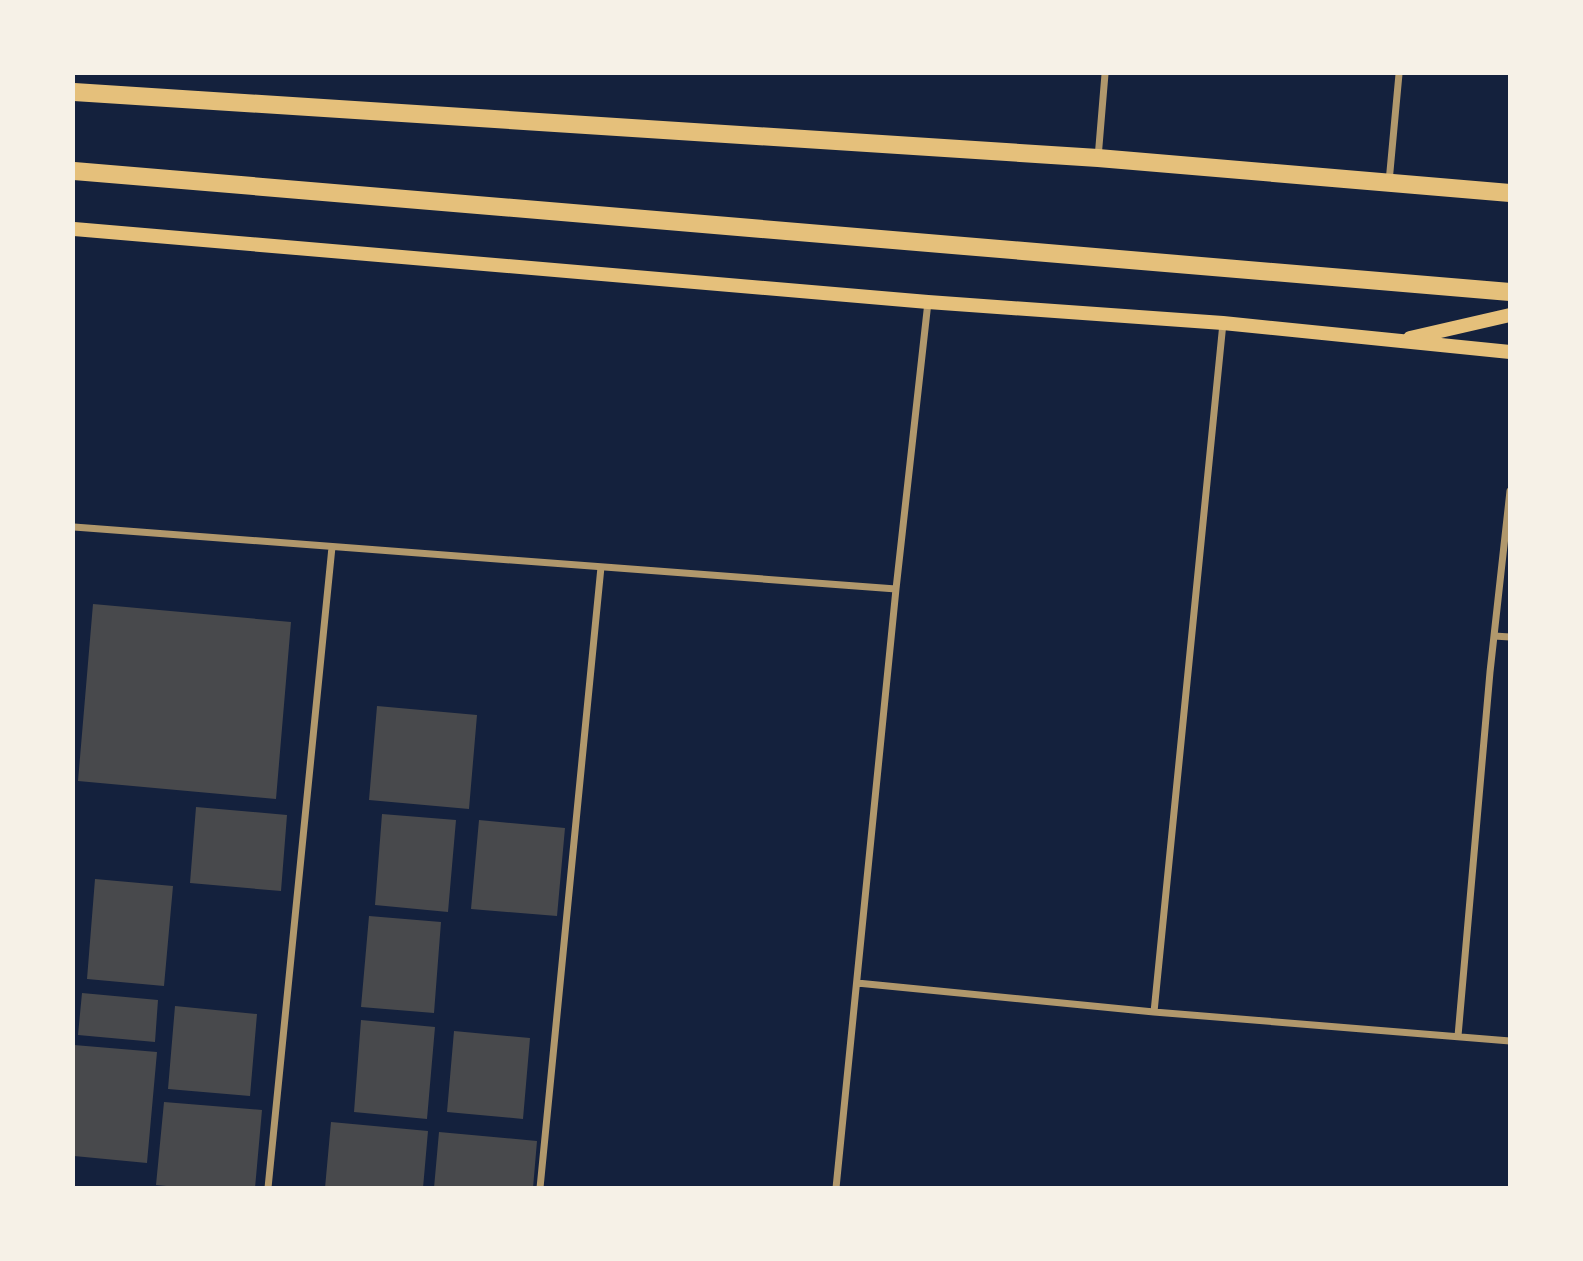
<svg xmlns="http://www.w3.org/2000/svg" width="1583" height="1261" font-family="'Fira Sans Condensed',sans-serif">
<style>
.building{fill:#48494c}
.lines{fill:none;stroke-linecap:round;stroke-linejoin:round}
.minor{stroke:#b1986c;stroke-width:7}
.secondary{stroke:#e5c07b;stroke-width:14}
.primary{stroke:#e5c07b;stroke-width:18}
</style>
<rect width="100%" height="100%" fill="#14213d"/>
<path class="building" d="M 93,604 L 291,622 L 276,799 L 78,781 Z
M 377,706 L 477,715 L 469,809 L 369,800 Z
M 196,807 L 287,815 L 281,891 L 190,883 Z
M 382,814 L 456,820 L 448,912 L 375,905 Z
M 479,820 L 565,828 L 557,916 L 471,909 Z
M 95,879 L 173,886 L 164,986 L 87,979 Z
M 369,916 L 441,922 L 434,1013 L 361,1007 Z
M 82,993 L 158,1000 L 155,1042 L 78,1035 Z
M 175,1006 L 257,1014 L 250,1096 L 168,1089 Z
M 361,1020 L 435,1027 L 427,1119 L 354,1112 Z
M 454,1031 L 530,1038 L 523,1119 L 447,1112 Z
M 74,1045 L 157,1052 L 147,1163 L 74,1156 Z
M 164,1102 L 262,1110 L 255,1188 L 187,1188 L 156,1185 Z
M 331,1122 L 428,1131 L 423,1188 L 325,1188 Z
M 439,1132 L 537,1141 L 533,1188 L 434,1188 Z"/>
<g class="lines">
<path class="minor" d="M 1098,158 L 1105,74
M 1389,182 L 1399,74
M 74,527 L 896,589
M 1494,636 L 1510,637
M 857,983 L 1154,1012 L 1510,1041
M 1154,1012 L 1223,323
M 1458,1036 L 1490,672 L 1510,491
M 268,1188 L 332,547
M 540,1188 L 601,567
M 836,1188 L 896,589 L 928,302"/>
<path class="secondary" d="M 74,229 L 928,302 L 1223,323 L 1510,352
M 1410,338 L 1510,315"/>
<path class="primary" d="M 74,92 L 1098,158 L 1510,193
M 74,171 L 1510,292"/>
</g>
<rect width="1583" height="1261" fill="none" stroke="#f6f1e7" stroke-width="150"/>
</svg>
